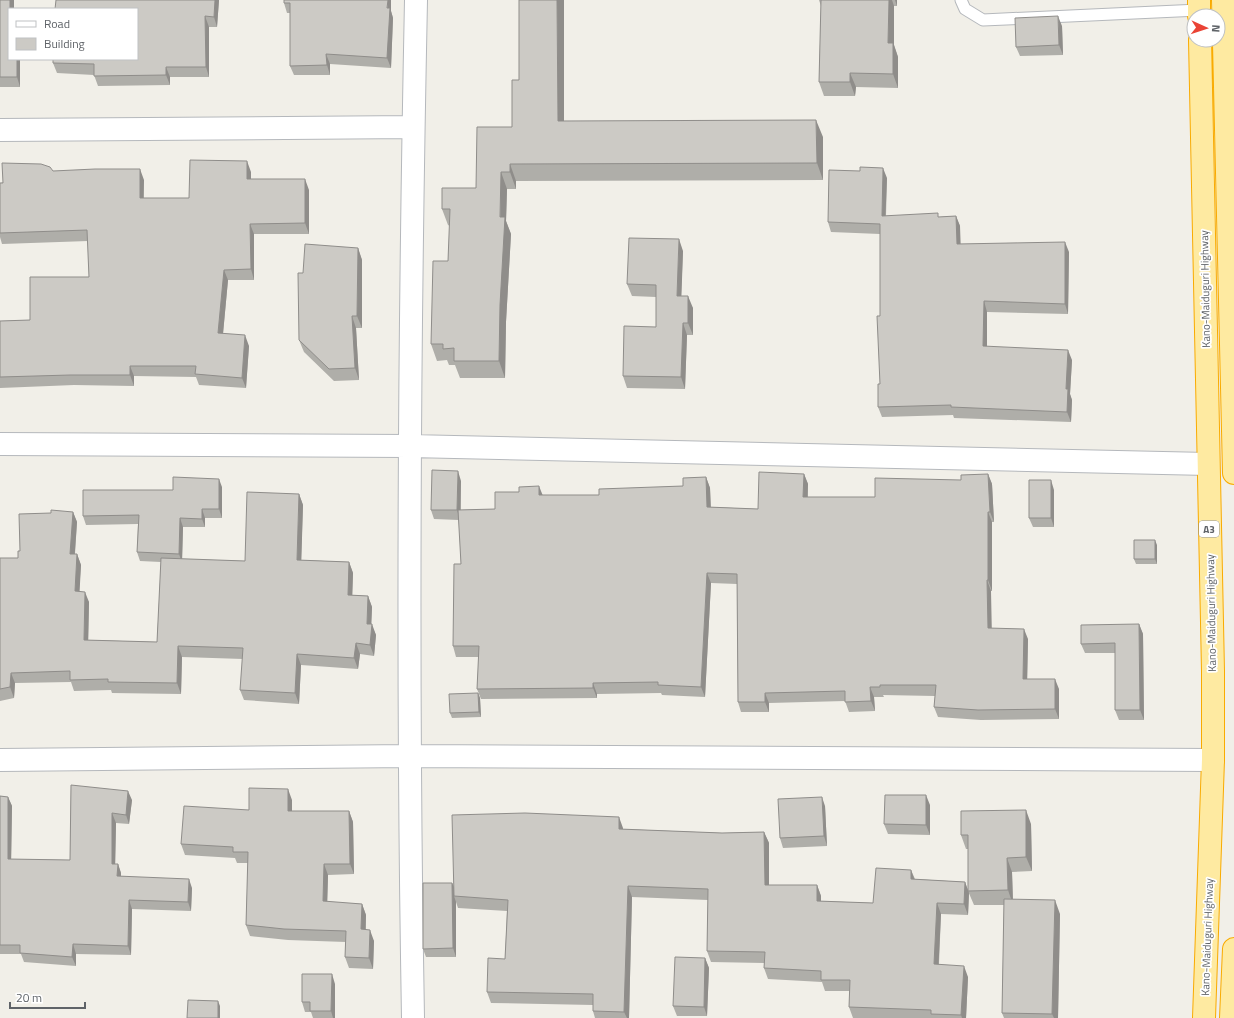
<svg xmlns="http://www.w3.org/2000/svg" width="1234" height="1018" font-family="'Titillium Web',sans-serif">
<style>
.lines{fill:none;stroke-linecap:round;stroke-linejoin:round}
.service-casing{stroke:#b5b8bc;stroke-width:13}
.minor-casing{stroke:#b5b8bc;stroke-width:24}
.trunk-casing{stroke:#f9ab00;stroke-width:24}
.service{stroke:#fff;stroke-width:11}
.minor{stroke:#fff;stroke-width:22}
.trunk{stroke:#feeaa1;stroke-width:22}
.wall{fill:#afaea9}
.shaded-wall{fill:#8f8d8a}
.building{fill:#cccac5;stroke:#8f8d8a}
.labels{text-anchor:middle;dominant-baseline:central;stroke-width:3.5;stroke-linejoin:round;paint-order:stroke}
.shield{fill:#fff;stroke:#8f9295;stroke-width:1}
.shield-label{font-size:10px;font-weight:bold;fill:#5f6368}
.street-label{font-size:11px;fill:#5f6368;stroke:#fff}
</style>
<rect width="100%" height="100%" fill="#f1efe8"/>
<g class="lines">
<g class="service-casing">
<path id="service" d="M 961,0 L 965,9 L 983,20 L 1199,10"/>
</g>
<g class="minor-casing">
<path id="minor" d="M 0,130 L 413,127
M 0,444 L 410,446 L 1208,464
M 0,760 L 409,756 L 1213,760
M 413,1018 C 407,679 409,339 416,0"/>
</g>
<g class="trunk-casing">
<path id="trunk" d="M 1199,0 L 1199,16
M 1223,0 L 1234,473
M 1200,40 L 1213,671 L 1213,760 L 1204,1018
M 1231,1018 L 1234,949"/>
</g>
<use href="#service" class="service"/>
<use href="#minor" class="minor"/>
<use href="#trunk" class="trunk"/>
</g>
<path class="wall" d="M 0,0 L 14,0 L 14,9 L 9,9 L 9,59 L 20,59 L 20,87 L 0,87 Z
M 219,0 L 217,27 L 209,27 L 209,77 L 170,77 L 170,85 L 98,86 L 94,75 L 57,73 L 53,63 Z
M 284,0 L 391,0 L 391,11 L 393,18 L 391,68 L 330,64 L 330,75 L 294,75 L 290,66 L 290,13 L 287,13 L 284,3 Z
M 519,0 L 564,0 L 564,121 L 823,137 L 823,180 L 516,181 L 516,189 L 507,189 L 506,221 L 511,234 L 506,322 L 505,378 L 460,378 L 455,365 L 449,365 L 447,360 L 437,361 L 431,344 L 448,261 L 450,226 L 448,225 L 442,209 L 476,188 L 512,127 L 519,80 Z
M 819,0 L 897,0 L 897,6 L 894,6 L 894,45 L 898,57 L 898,88 L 856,87 L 855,96 L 824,96 L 819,82 L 821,6 Z
M 1062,26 L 1063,55 L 1020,56 L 1016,47 Z
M 53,171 L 144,180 L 144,198 L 189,198 L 251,172 L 251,179 L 309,190 L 309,234 L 254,234 L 254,280 L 228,280 L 223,334 L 249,346 L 246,388 L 199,385 L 196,377 L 134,376 L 134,386 L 74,385 L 0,388 L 0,321 L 30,320 L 89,277 L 88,241 L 2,244 L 0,237 L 0,183 Z
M 887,178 L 886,216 L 939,217 L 956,216 L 960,226 L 960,244 L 1069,252 L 1068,314 L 987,312 L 987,347 L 1072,360 L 1070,394 L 1072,400 L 1071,422 L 954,418 L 953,415 L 882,417 L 878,407 L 880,384 L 880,234 L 831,232 L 828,222 Z
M 358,248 L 362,260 L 362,328 L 356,328 L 359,380 L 334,381 L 304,352 L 299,340 L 303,273 Z
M 683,251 L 681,296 L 693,308 L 693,335 L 687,335 L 685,389 L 627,388 L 623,376 L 656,327 L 656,297 L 632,296 L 627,284 Z
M 804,474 L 808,484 L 808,497 L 875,497 L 961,480 L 988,474 L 992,484 L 994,522 L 992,522 L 992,591 L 991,591 L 991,628 L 1028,639 L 1027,679 L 1059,689 L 1059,719 L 981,720 L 938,717 L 934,707 L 935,696 L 883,695 L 884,697 L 874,697 L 875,711 L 849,712 L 845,701 L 769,703 L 769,712 L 741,712 L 738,702 L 737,584 L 711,583 L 705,697 L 662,695 L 661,693 L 597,694 L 597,698 L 481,699 L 477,689 L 479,657 L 456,657 L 453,646 L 461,564 L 459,520 L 434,519 L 431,510 L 461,481 L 461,510 L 495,509 L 542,495 L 599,495 L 683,486 L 706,477 L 710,488 L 711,507 L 758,509 Z
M 222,487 L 222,518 L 205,518 L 205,527 L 183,527 L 182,559 L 245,561 L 299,494 L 303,505 L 301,560 L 349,562 L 353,573 L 352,595 L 368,596 L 372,607 L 371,624 L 376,635 L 374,656 L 360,654 L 358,669 L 301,665 L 299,704 L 244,700 L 240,690 L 243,659 L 182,657 L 181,694 L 112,693 L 111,690 L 74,691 L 71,682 L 15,683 L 14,698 L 0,701 L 0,558 L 18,558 L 20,551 L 51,513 L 73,512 L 77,522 L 75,554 L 77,554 L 81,565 L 79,591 L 89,602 L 88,640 L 157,642 L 161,562 L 140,561 L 137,552 L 138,524 L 86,525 L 83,516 L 173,490 Z
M 1054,490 L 1054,527 L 1033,527 L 1029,518 Z
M 1157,545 L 1157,564 L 1136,564 L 1134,559 Z
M 1139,624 L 1143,634 L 1144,720 L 1119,720 L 1115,710 L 1115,653 L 1085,653 L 1081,644 Z
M 478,693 L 480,698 L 481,717 L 452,718 L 450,713 Z
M 71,785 L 132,800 L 129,824 L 116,823 L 115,864 L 118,864 L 121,873 L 121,876 L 192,888 L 191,911 L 132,909 L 131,955 L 76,954 L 76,966 L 24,962 L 21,954 L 0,954 L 0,796 L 8,797 L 12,806 L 11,859 L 70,860 Z
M 292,800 L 292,811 L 349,811 L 353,822 L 354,874 L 328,875 L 327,902 L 362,904 L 366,915 L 366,930 L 374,941 L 373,969 L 349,968 L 345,957 L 346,942 L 288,940 L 250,936 L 246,925 L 248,863 L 237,863 L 235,858 L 185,855 L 181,844 L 249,810 Z
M 930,805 L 930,835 L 888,834 L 884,824 Z
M 825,806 L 827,846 L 783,848 L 780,838 Z
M 1031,824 L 1032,871 L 1012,872 L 1013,899 L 1060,914 L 1058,1018 L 1004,1018 L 1002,1013 L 1004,905 L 974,905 L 968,891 L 968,849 L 966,849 L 961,835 Z
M 623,828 L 623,829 L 722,833 L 764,832 L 769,843 L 769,885 L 817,885 L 821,896 L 821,901 L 873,903 L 911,870 L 915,879 L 965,882 L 969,893 L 968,915 L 941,914 L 939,964 L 968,977 L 966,1018 L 853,1018 L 849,1007 L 850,991 L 825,991 L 822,982 L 768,979 L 764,968 L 764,963 L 711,962 L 707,951 L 708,900 L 632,897 L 629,1018 L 595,1018 L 593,1011 L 593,1005 L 491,1003 L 487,992 L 505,959 L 507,911 L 458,908 L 456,902 L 456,957 L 426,957 L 423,949 L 452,883 L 454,886 Z
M 705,958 L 709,968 L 707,1016 L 677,1016 L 673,1006 Z
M 335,984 L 335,1018 L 313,1018 L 311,1012 L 305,1012 L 302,1002 Z"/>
<path class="shaded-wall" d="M 10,0 L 14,0 L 14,9 L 10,9 Z
M 215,0 L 219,0 L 217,27 L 214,17 Z
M 388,0 L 391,0 L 391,11 L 393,18 L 391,68 L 387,58 Z
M 557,0 L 564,0 L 564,138 L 558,121 Z
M 889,0 L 892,0 L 894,6 L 894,45 L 898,57 L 898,88 L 893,74 L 888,43 Z
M 895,0 L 897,0 L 897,6 Z
M 205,16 L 209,27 L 209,77 L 206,67 Z
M 1058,16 L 1062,26 L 1063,55 L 1059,45 Z
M 326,54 L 330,64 L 330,75 L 327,65 Z
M 17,59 L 20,59 L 20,87 L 17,77 Z
M 166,67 L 170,77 L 170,85 L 166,75 Z
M 850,73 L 856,87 L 855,96 L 850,82 Z
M 816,120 L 823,137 L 823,180 L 817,163 Z
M 247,161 L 251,172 L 251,190 L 247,179 Z
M 510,164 L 516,181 L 516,189 L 510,172 Z
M 883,168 L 887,178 L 885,227 L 882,216 Z
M 140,169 L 144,180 L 143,208 L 140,198 Z
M 501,172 L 507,189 L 506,221 L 511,234 L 506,322 L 505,378 L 499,361 Z
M 305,179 L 309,190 L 309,234 L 305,223 Z
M 956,216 L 960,226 L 961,254 L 957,244 Z
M 250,224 L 254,234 L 254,280 L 251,269 Z
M 679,239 L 683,251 L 681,308 L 677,296 Z
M 1065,242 L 1069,252 L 1068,314 L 1065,304 Z
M 358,248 L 362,260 L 362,328 L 357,316 Z
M 224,270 L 228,280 L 222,344 L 218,333 Z
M 688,296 L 693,308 L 693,335 L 688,323 Z
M 984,301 L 987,312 L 987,357 L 983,346 Z
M 352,316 L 356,328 L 359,380 L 355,368 Z
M 683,323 L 687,335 L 685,389 L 681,377 Z
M 245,335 L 249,346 L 246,388 L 242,378 Z
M 1068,350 L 1072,360 L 1070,394 L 1072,400 L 1071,422 L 1067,412 L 1066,389 Z
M 130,366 L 134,376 L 134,386 L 130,375 Z
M 458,471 L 461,481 L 460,520 L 457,510 Z
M 804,474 L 808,484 L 807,508 L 803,497 Z
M 988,474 L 992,484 L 994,522 L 990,512 Z
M 706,477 L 710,488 L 711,517 L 707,507 Z
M 219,479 L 222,487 L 222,518 L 219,509 Z
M 1051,480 L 1054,490 L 1054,527 L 1051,518 Z
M 539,486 L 543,496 L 539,495 Z
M 299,494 L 303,505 L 301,571 L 297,560 Z
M 202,509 L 205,518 L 205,527 L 202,519 Z
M 73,512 L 77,522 L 74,564 L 70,554 Z
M 988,512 L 992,522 L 992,591 L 988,580 Z
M 180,518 L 183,527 L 182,563 L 179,554 Z
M 1155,540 L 1157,545 L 1157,564 L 1155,559 Z
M 77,554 L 81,565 L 79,602 L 75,591 Z
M 349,562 L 353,573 L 352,606 L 348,595 Z
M 707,573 L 711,583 L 705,697 L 701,687 Z
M 987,580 L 991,591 L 992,639 L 988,628 Z
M 85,592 L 89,602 L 88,651 L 84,640 Z
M 368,596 L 372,607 L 371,634 L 367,624 Z
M 372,624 L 376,635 L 374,656 L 370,645 Z
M 1139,624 L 1143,634 L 1144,720 L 1140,710 Z
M 1024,629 L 1028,639 L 1027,689 L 1023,679 Z
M 356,643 L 360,654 L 358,669 L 354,658 Z
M 178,646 L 182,657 L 181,694 L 177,683 Z
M 297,654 L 301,665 L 299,704 L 295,693 Z
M 11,673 L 15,683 L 14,698 L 10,687 Z
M 1055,679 L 1059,689 L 1059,719 L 1055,709 Z
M 593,683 L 597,694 L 597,698 L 593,688 Z
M 870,687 L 874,697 L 875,711 L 871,701 Z
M 478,693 L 480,698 L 481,717 L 479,712 Z
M 765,693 L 769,703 L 769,712 L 765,702 Z
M 288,789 L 292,800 L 292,822 L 288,811 Z
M 128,791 L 132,800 L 129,824 L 126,815 Z
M 926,795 L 930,805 L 930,835 L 926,825 Z
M 8,797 L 12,806 L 11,869 L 8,859 Z
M 822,797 L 825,806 L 827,846 L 824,836 Z
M 1026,810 L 1031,824 L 1032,871 L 1026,857 Z
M 349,811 L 353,822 L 354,874 L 350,864 Z
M 112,813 L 116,823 L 115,873 L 112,864 Z
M 619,817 L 623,828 L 623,840 L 619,829 Z
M 764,832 L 769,843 L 769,896 L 765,885 Z
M 1007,858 L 1012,872 L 1013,905 L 1008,890 Z
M 118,864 L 121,873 L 121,886 L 117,876 Z
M 324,864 L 328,875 L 327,912 L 323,901 Z
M 911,870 L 915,881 L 911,879 Z
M 189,879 L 192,888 L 191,911 L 188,902 Z
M 965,882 L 969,893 L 968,915 L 964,904 Z
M 452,883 L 456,892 L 454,896 L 456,902 L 456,957 L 453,948 Z
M 817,885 L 821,896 L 821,913 L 817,901 Z
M 628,886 L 632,897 L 629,1018 L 627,1018 L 624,1012 Z
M 129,900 L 132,909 L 131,955 L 128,946 Z
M 1055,900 L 1060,914 L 1058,1018 L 1054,1018 L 1052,1014 Z
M 937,903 L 941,914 L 938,975 L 934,964 Z
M 362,904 L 366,915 L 365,940 L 361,929 Z
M 370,930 L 374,941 L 373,969 L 369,958 Z
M 73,944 L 76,954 L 76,966 L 72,957 Z
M 705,958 L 709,968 L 707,1016 L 704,1007 Z
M 964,966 L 968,977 L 966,1018 L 962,1018 L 961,1015 Z
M 332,974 L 335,984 L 335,1018 L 333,1018 L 331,1011 Z
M 218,1001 L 220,1006 L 220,1018 L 218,1018 Z"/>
<path class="building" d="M 0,0 L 10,0 L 10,9 L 9,9 L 9,59 L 17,59 L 17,77 L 0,77 Z
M 56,0 L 215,0 L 214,17 L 205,16 L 206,67 L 166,67 L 166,75 L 94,76 L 94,64 L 53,63 L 53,59 L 137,59 L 137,9 L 55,9 Z
M 284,0 L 388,0 L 387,8 L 390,8 L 387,58 L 326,54 L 327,65 L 290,66 L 290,3 L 284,3 Z
M 519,0 L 557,0 L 558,121 L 816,120 L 817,163 L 510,164 L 510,172 L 501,172 L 500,217 L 505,217 L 500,305 L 499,361 L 454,361 L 454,348 L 443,349 L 443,344 L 431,344 L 433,261 L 448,261 L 450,209 L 442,209 L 442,188 L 476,188 L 477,127 L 512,127 L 512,80 L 519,80 Z
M 821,0 L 889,0 L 888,43 L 893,43 L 893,74 L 850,73 L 850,82 L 819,82 Z
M 1058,16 L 1059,45 L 1016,47 L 1015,18 Z
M 190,160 L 247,161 L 247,179 L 305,179 L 305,223 L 250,224 L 251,269 L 224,270 L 218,333 L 245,335 L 242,378 L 195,374 L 196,366 L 130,366 L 130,375 L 70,375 L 0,377 L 0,321 L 30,320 L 30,277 L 89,277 L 87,230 L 0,233 L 0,183 L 3,183 L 2,163 L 41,164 L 50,167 L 53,171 L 95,169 L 140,169 L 140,198 L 189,198 Z
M 860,167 L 883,168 L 882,216 L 938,213 L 938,217 L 956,216 L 957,244 L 1065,242 L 1065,304 L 984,301 L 983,346 L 1068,350 L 1066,389 L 1068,389 L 1067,412 L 951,407 L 951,405 L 878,407 L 878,384 L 880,384 L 877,316 L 880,316 L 880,224 L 828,222 L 829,170 L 860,171 Z
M 629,238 L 679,239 L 677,296 L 688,296 L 688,323 L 683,323 L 681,377 L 623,376 L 624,326 L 656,327 L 656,285 L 627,284 Z
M 305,244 L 358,248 L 357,316 L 352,316 L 355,368 L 329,369 L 299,340 L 298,273 L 303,273 Z
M 432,470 L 458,471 L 457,510 L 431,510 Z
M 759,472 L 804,474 L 803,497 L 875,497 L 875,478 L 961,480 L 961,475 L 988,474 L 990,512 L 988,512 L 988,580 L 987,580 L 988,628 L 1024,629 L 1023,679 L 1055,679 L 1055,709 L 978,710 L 934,707 L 936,685 L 880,685 L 880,687 L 870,687 L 871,701 L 845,702 L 845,691 L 765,693 L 765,702 L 738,702 L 737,574 L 707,573 L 701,687 L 658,685 L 658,682 L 593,683 L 593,688 L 477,689 L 479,646 L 453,646 L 454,564 L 461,564 L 458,510 L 495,509 L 495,492 L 519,492 L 519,487 L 539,486 L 539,495 L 599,495 L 599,489 L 683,486 L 683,478 L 706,477 L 707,507 L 758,509 Z
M 173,477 L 219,479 L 219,509 L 202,509 L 202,519 L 180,518 L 179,554 L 137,552 L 139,515 L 83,516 L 83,490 L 173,490 Z
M 1029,480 L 1051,480 L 1051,518 L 1029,518 Z
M 247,492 L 299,494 L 297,560 L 349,562 L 348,595 L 368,596 L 367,624 L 372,624 L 370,645 L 356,643 L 354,658 L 297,654 L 295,693 L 240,690 L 243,648 L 178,646 L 177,683 L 108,682 L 108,679 L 70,680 L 70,671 L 11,673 L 10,687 L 0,689 L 0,558 L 18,558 L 18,551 L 20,551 L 19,514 L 51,513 L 51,510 L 73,512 L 70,554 L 77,554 L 75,591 L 85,592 L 84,640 L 157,642 L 161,558 L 245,561 Z
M 1134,540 L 1155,540 L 1155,559 L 1134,559 Z
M 1139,624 L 1140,710 L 1115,710 L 1115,643 L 1081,644 L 1081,625 Z
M 478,693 L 479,712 L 450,713 L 449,694 Z
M 71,785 L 128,791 L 126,815 L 112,813 L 112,864 L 118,864 L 117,876 L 189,879 L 188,902 L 129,900 L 128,946 L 73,944 L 72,957 L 20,953 L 20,945 L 0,945 L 0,796 L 8,797 L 8,859 L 70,860 Z
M 249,788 L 288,789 L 288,811 L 349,811 L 350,864 L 324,864 L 323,901 L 362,904 L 361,929 L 370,930 L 369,958 L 345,957 L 346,931 L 284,929 L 246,925 L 248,852 L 233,852 L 233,847 L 181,844 L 184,806 L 249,810 Z
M 885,795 L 926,795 L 926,825 L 884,824 Z
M 822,797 L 824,836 L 780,838 L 778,799 Z
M 1026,810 L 1026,857 L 1007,858 L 1008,890 L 968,891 L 968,835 L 961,835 L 961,811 Z
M 525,813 L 619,817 L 619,829 L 722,833 L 764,832 L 765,885 L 817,885 L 817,901 L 873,903 L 876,868 L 911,870 L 911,879 L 965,882 L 964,904 L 937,903 L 934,964 L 964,966 L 961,1015 L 931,1014 L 931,1010 L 849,1007 L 850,980 L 821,980 L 821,971 L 764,968 L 765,952 L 707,951 L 708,889 L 628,886 L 624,1012 L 593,1011 L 593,994 L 487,992 L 488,958 L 505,959 L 508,900 L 454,896 L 452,815 Z
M 423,883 L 452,883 L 453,948 L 423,949 Z
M 1004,899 L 1055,900 L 1052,1014 L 1002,1013 Z
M 675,957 L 705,958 L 704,1007 L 673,1006 Z
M 302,974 L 332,974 L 331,1011 L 310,1011 L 310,1002 L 302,1002 Z
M 188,1000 L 218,1001 L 218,1018 L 187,1018 Z"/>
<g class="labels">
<rect class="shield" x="1199" y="521" width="20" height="16" rx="3"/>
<g class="shield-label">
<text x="1209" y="529">A3</text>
</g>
<g class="street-label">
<text transform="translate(1205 289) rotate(-91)">Kano-Maiduguri Highway</text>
<text transform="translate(1211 613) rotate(-91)">Kano-Maiduguri Highway</text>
<text transform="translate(1207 937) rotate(-88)">Kano-Maiduguri Highway</text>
</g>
</g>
<rect x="8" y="8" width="130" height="52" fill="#ffffff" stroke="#bfc1c3"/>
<rect x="16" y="21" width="20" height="6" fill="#ffffff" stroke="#bfc1c3"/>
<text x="44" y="28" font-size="12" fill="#5f6368">Road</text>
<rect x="16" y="38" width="20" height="12" fill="#cccac5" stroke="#bfc1c3"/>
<text x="44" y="48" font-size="12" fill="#5f6368">Building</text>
<g transform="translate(1206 28) rotate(93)"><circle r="19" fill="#ffffff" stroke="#bfc1c3"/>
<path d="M0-3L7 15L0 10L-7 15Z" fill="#ea4335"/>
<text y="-6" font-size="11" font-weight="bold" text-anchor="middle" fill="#5f6368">N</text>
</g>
<path d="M10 1002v6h75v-6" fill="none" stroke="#5f6368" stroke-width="2"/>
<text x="16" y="1002" font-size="12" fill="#5f6368" stroke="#ffffff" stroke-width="3" paint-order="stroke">20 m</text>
</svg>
